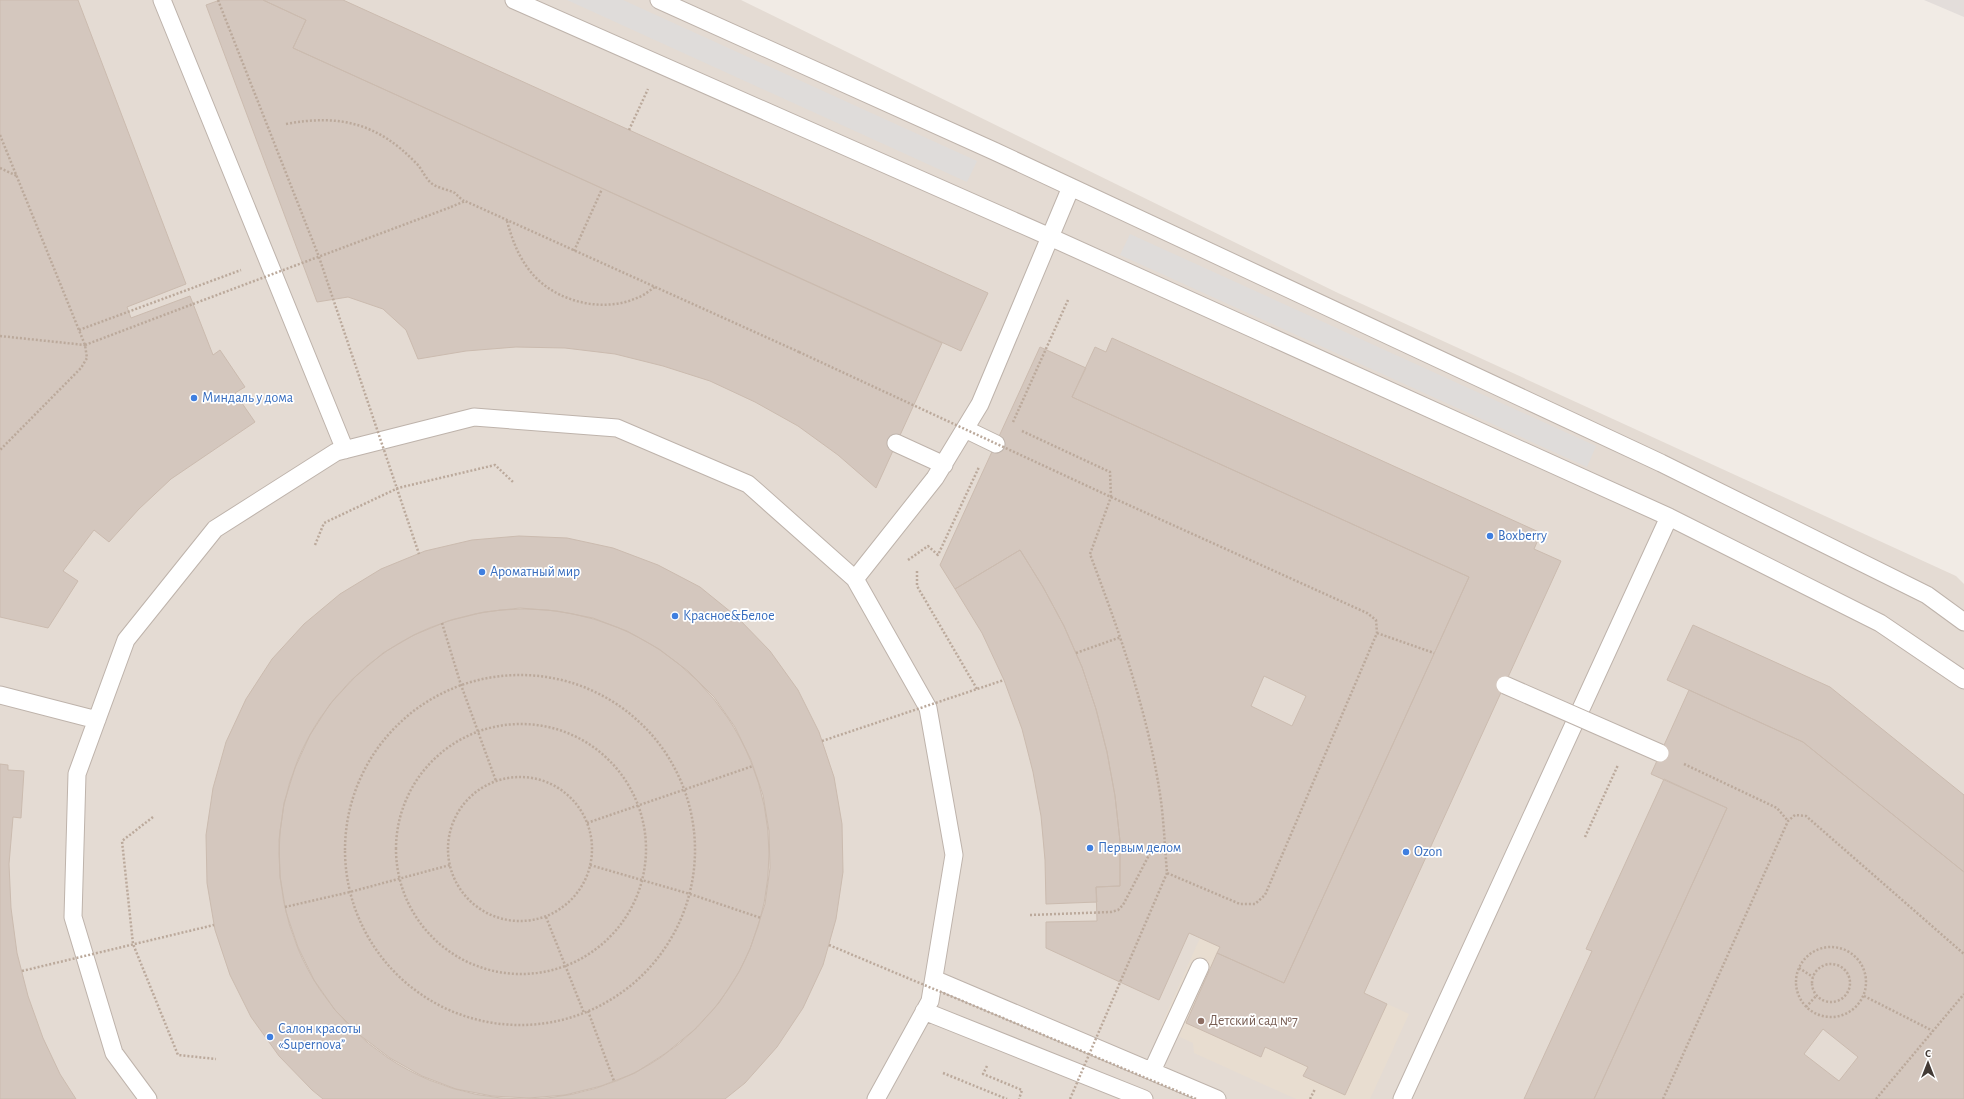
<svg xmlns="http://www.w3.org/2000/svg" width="1964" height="1099" font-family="'Alegreya Sans',sans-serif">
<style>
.residential{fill:#e4dbd3}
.industrial{fill:#e3ddda}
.education{fill:#e8ddd0}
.green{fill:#d5e1b1}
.parking{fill:#dfdcda}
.building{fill:#d4c7be;stroke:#cbbbaf;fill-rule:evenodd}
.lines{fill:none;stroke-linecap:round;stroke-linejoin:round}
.service-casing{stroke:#beb3ab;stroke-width:19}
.path{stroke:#bba99b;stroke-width:2.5;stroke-dasharray:2 2;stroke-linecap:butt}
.service{stroke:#fff;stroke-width:17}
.service-bridge-casing{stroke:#beb3ab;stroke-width:19;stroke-linecap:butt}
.path-bridge{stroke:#bba99b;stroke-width:2.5;stroke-dasharray:2 2;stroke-linecap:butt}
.service-bridge{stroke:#fff;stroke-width:17}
.shop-dot{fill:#3f7fe0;stroke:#fff;stroke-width:1.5}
.education-dot{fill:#8d6e63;stroke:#fff;stroke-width:1.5}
.labels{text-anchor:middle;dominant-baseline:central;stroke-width:3.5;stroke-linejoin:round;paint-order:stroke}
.shop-label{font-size:14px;fill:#366cbe;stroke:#fff;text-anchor:start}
.education-label{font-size:14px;fill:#785e54;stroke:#fff;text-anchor:start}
</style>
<rect width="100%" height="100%" fill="#f1ebe5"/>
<path class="residential" d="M 0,0 L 741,0 L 1338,293 L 1956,576 L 1964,584 L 1964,1099 L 0,1099 Z"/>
<path class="industrial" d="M 1924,0 L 1964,0 L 1964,17 Z"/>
<path class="education" d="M 1200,938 L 1220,947 L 1235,1034 L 1308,1067 L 1364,993 L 1409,1014 L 1370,1099 L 1296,1099 L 1194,1053 L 1193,1043 L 1160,1028 Z"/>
<path class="green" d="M539 741a33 33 0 1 1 66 0a33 33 0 1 1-66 0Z
M378 798a26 26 0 1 1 52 0a26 26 0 1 1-52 0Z
M459 849a61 61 0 1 1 122 0a61 61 0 1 1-122 0Z
M635 847a20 20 0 1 1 40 0a20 20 0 1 1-40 0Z
M593 920a26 26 0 1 1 52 0a26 26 0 1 1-52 0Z
M436 962a31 31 0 1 1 62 0a31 31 0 1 1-62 0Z"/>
<path class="parking" d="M 567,0 L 623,0 L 977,161 L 967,182 Z
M 1130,234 L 1596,446 L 1587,467 L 1120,255 Z"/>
<path class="building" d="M 0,0 L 78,0 L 186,284 L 127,307 L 131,318 L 190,296 L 213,355 L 220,350 L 245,387 L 235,393 L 255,422 L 171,479 L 139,509 L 109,542 L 94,530 L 63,571 L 78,581 L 48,628 L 0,617 Z
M 220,0 L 263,0 L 306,20 L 293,48 L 942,343 L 876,488 L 838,455 L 798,426 L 755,402 L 710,381 L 663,366 L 615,354 L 565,348 L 516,347 L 466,351 L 418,359 L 406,330 L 383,309 L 348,297 L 317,302 L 206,5 Z
M 263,0 L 343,0 L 988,293 L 961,351 L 293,48 L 306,20 Z
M 1112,338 L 1541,533 L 1534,549 L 1561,561 L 1364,993 L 1387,1004 L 1345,1095 L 1303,1076 L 1308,1067 L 1265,1047 L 1261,1057 L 1186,1023 L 1217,953 L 1284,983 L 1469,577 L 1072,397 L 1095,347 L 1106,352 Z
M 1040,347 L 1086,368 L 1072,397 L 1469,577 L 1284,983 L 1217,953 L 1220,947 L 1189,933 L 1159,1000 L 1046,948 L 1046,922 L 1097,921 L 1096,887 L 1120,886 L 1120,841 L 1115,796 L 1107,752 L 1096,709 L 1082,667 L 1064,626 L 1043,587 L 1020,550 L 955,589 L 940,565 Z
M 519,536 L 567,538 L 613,548 L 658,565 L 700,587 L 737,617 L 770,651 L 798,690 L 819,732 L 834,777 L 842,824 L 843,872 L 836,919 L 823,965 L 803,1008 L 777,1047 L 745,1083 L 725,1099 L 323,1099 L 312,1090 L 279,1056 L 251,1017 L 230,975 L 215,930 L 207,883 L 206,835 L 213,788 L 226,742 L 246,699 L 272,659 L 304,624 L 340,594 L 381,569 L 425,551 L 472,540 ZM 520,608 L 557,611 L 593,618 L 627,631 L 659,649 L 688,671 L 714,697 L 735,727 L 751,760 L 763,795 L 769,831 L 770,868 L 765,904 L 750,949 L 739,972 L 719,1003 L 694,1030 L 666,1053 L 635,1073 L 601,1086 L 565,1095 L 529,1098 L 492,1096 L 456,1089 L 422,1076 L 390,1058 L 361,1036 L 335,1010 L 314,980 L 298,947 L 286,912 L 280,876 L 279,840 L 284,803 L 295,768 L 310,735 L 330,704 L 355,677 L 383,653 L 414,635 L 448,621 L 484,612 Z
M 1020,550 L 1043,587 L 1064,626 L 1082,667 L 1096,709 L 1107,752 L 1115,796 L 1120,841 L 1120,886 L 1096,887 L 1097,902 L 1046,904 L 1045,860 L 1041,816 L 1033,772 L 1022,729 L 1004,680 L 982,633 L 955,589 Z
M279 854a245 245 0 1 1 490 0a245 245 0 1 1-490 0Z
M 1693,625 L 1830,687 L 1964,795 L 1964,872 L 1803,742 L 1667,680 Z
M 1264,676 L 1306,696 L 1292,726 L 1251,706 Z
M 1689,690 L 1803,742 L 1964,872 L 1964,1099 L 1594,1099 L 1727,808 L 1651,774 Z
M 0,764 L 8,765 L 8,770 L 24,771 L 21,818 L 13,817 L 9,864 L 11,908 L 17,953 L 28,996 L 43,1038 L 60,1074 L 76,1099 L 0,1099 Z
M 1664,779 L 1727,808 L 1594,1099 L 1524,1099 L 1592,951 L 1586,949 Z
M 1823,1029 L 1858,1057 L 1839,1081 L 1804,1054 Z"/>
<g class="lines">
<g class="service-casing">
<path id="service" d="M 162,0 L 345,450
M 514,0 L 1050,237 L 1669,517 L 1880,623 L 1964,680
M 659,0 L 994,151 L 1661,463 L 1927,595 L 1964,622
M 965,429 L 996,444
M 896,443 L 944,465
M 855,579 L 935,478 L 980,404 L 1071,187
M 0,695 L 97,720
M 934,979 L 1217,1099
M 924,1011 L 1144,1099
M 1152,1071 L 1200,967
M 148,1099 L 114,1053 L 73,917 L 77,774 L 126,640 L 215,529 L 336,452 L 474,417 L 617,428 L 748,484 L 855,579 L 928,708 L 954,855 L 930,1001 L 876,1099
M 1402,1099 L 1669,517"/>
</g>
<path class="path" d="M 286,124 C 339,114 377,123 415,162 C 421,167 424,176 430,182 C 436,188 447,189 455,193 C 458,196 461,199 464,201
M 629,130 L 648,89
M 0,135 L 85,345 L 87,358 L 81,368 L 0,450
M 0,168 L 17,176
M 451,207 L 465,201 L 799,352
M 507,221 C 512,239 518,256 530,271 C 554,302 604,314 639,297 C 645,295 650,290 655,287
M 574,251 L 602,189
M 79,330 L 241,270
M 0,336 L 85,345
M 85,345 L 193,304
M 1013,422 L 1068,300
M 1022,431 L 1110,472 L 1111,497
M 1111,497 L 1367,613 L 1376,620 L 1377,633 L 1265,895 L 1255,904 L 1240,904 L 1167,873 C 1165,849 1164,825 1161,801 C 1149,715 1120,634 1090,554 Z
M 315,545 L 324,523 L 398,488 L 495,465 L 513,482
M 908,560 L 928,546 L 938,555 L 979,467
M 917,571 L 917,586 L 977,689
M 442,623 L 461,685 L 496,781
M 1377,633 L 1434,653
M 1076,653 L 1121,637
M345 850a175 175 0 1 1 350 0a175 175 0 1 1-350 0Z
M396 849a125 125 0 1 1 250 0a125 125 0 1 1-250 0Z
M 1684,764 L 1777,808 L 1788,821
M448 849a72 72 0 1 1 144 0a72 72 0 1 1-144 0Z
M 153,817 L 122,841 L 133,944 L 178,1055 L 216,1059
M 587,823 L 753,766
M 1585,837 L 1618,765
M 590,865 L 690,894 L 761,918
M 285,907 L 350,892 L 450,865
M 1030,915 L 1111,912 L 1118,910 L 1123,905 L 1148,857 L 1151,853 L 1165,851
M 546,917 L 584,1013
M1796 982a35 35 0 1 1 70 0a35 35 0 1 1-70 0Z
M1812 983a19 19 0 1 1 38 0a19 19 0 1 1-38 0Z
M 1799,968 L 1813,977
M 1864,996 L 1933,1031
M 1806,1007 L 1816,996
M 588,1011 L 614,1081
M 987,1066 L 983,1074 L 1022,1090 L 1019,1099
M 943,1073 L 1007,1099
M 1310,1099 L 1315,1089
M 1663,1099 L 1788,821 L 1795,815 L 1806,816 L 1964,954
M 1876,1099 L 1964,994"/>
<use href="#service" class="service"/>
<g class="service-bridge-casing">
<path id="service-bridge" d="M 1505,685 L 1660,753"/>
</g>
<path class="path-bridge" d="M 218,0 L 319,257 L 419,554
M 193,304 L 451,207
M 799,352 L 1111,497
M 822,741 L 1004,680
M 829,945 L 1196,1099
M 22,971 L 214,925
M 1070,1099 L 1167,873"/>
<use href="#service-bridge" class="service-bridge"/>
</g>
<g class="shop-dot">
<circle cx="194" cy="398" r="4"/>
<circle cx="1490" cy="536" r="4"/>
<circle cx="482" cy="572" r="4"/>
<circle cx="675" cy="616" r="4"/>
<circle cx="1090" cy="848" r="4"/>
<circle cx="1406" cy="852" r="4"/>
<circle cx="270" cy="1037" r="4"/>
</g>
<circle class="education-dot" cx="1201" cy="1021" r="4"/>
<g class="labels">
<g class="shop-label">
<text x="202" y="398">Миндаль у дома</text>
<text x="1498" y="536">Boxberry</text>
<text x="490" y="572">Ароматный мир</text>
<text x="683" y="616">Красное&amp;Белое</text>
<text x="1098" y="848">Первым делом</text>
<text x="1414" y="852">Ozon</text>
<text x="278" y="1029">Салон красоты<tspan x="278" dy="16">«Supernova”</tspan></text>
</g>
<g class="education-label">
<text x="1209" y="1021">Детский сад №7</text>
</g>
</g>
<g transform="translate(1928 1063)" stroke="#ffffff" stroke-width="3" paint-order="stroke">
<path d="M0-3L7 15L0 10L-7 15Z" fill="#423a35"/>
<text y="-6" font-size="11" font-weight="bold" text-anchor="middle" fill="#423a35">С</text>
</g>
</svg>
